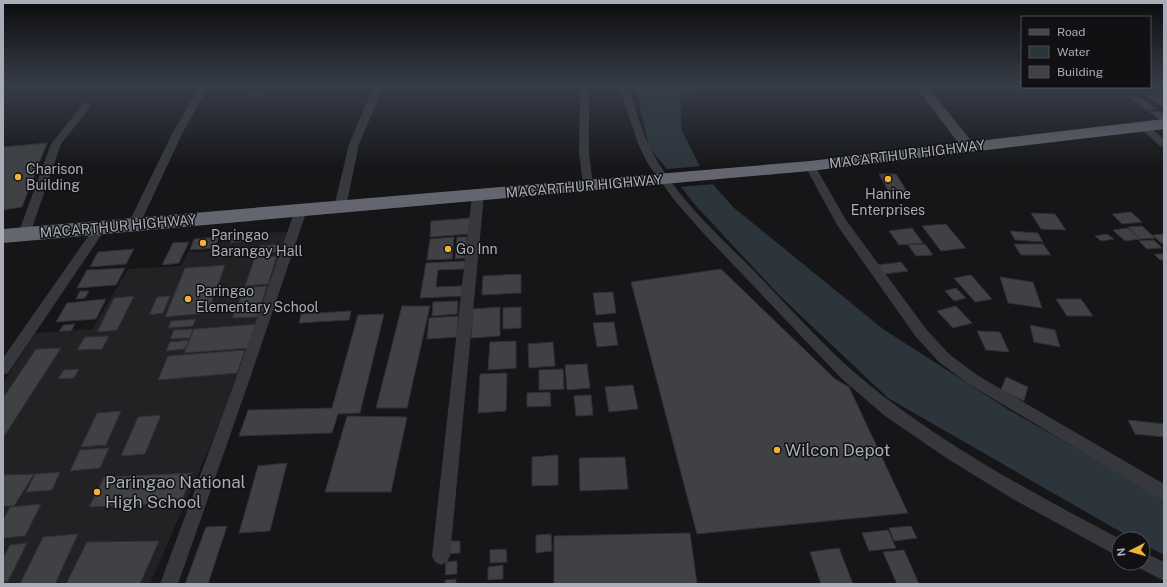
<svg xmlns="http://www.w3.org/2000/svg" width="1167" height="587" font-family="'Public Sans',sans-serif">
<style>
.built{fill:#222225}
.water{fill:#2c353c}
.pier{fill:#161618}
.building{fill:#404145;stroke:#303034}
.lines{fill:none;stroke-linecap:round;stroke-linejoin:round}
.street{fill:#37383d;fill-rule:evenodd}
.secondary{fill:#45474d;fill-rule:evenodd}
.highway{fill:#63666e;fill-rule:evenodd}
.poi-dot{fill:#f2b134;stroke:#111113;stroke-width:1.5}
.labels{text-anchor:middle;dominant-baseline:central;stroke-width:3;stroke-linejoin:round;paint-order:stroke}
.street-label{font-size:14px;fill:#a8adb8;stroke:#111113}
.poi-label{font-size:14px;fill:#a8adb8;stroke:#111113;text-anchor:start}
.near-poi-label{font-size:17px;fill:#a8adb8;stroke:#111113;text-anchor:start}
</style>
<rect width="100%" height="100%" fill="#161618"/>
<path class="built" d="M 288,232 L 234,391 L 150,584 L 3,584 L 3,383 L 35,333 L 92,329 L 128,269 L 181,266 L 188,252 L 217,251 L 224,234 Z"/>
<path class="water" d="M 641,86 L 698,86 L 680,97 L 682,131 L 704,174 L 733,207 L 883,329 L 1009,410 L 1164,498 L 1164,555 L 1143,544 L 1143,539 L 1133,539 L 888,398 L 781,297 L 697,207 L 649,147 L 636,90 Z"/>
<path class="pier" d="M 702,166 L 706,173 L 715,184 L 678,187 L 670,177 L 667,169 Z"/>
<path class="building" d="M 1156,94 L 1164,99 L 1164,107 L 1145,95 Z
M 1129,97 L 1139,97 L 1157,109 L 1146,110 Z
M 1159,111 L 1164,114 L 1164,119 L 1159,119 L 1149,112 Z
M 47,143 L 22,207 L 3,210 L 3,147 Z
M 879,174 L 896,174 L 908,193 L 890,194 Z
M 1131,212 L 1142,222 L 1122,224 L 1112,214 Z
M 1031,213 L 1055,214 L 1066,230 L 1041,229 Z
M 471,218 L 470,234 L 430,237 L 431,221 Z
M 946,224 L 966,248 L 941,251 L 922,226 Z
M 1142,226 L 1155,238 L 1140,239 L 1128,227 Z
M 912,228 L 923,243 L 899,245 L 889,231 Z
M 1128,228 L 1140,239 L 1125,241 L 1113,230 Z
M 1010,231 L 1038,233 L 1043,242 L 1015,240 Z
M 1107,234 L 1114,239 L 1101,241 L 1095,236 Z
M 1164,234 L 1164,243 L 1161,243 L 1153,235 Z
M 242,236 L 240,242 L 230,243 L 232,237 Z
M 219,237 L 215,248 L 190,250 L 194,239 Z
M 454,237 L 452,259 L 427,260 L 430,239 Z
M 457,237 L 467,237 L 465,258 L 455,259 Z
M 1154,240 L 1162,248 L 1147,249 L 1139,241 Z
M 189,242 L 179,263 L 162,265 L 173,243 Z
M 280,244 L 278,252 L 257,253 L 260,246 Z
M 925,244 L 933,255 L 916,256 L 908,245 Z
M 1014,244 L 1043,244 L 1051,255 L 1021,255 Z
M 134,249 L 126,264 L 90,267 L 98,252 Z
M 1154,254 L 1164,254 L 1164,260 L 1160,260 Z
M 277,256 L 268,284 L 245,286 L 255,257 Z
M 465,261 L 464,269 L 438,270 L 436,287 L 462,286 L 462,296 L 420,298 L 426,263 Z
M 901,262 L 908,271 L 884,274 L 878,265 Z
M 225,265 L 208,313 L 165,317 L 185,268 Z
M 125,268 L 116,285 L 77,288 L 87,270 Z
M 721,269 L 835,379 L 849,387 L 908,513 L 697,534 L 631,282 Z
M 521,274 L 521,293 L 482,295 L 483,276 Z
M 971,275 L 992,299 L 975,302 L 954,278 Z
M 1000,277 L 1033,282 L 1042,308 L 1008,303 Z
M 267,286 L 257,317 L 232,318 L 244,288 Z
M 956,288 L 966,298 L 954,301 L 945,291 Z
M 80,291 L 89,291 L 85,298 L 76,299 Z
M 613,292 L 616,313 L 596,315 L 593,293 Z
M 134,296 L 117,330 L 97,332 L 114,298 Z
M 170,296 L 163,313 L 149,315 L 157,297 Z
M 106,299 L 96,319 L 56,322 L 67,303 Z
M 1056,299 L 1081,299 L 1093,316 L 1067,316 Z
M 458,301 L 457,314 L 432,316 L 433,302 Z
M 402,306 L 430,306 L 407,408 L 376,408 Z
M 956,306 L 972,323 L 953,328 L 937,311 Z
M 500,307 L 500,336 L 471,338 L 473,309 Z
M 521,307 L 521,328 L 503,329 L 503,308 Z
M 351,311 L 349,320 L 299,323 L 301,314 Z
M 384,314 L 360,413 L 338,414 L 332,433 L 239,436 L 248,410 L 332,408 L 358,315 Z
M 458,316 L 457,337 L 427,339 L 429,318 Z
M 196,319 L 193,326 L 168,328 L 171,321 Z
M 614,322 L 618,345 L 597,347 L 593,323 Z
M 75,324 L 71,331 L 59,331 L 64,325 Z
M 258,324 L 250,348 L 184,353 L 194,329 Z
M 1030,325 L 1055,330 L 1060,347 L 1034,342 Z
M 193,329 L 190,338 L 170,339 L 174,330 Z
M 977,331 L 1000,332 L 1009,352 L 986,350 Z
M 109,336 L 102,349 L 77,350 L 85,337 Z
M 189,340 L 185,349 L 166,351 L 170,342 Z
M 516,341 L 516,368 L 488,370 L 490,342 Z
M 553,342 L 555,366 L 529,368 L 528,344 Z
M 61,348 L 3,438 L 3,398 L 36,349 Z
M 245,350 L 237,373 L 158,380 L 168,356 Z
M 587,364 L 590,388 L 567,390 L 565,365 Z
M 79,369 L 74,378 L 58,379 L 64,370 Z
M 563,369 L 564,389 L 539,390 L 539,370 Z
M 507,373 L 506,411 L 478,413 L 480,374 Z
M 1006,377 L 1028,387 L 1024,401 L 1001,390 Z
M 633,385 L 638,409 L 609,412 L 605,387 Z
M 550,392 L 551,406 L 527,407 L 527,393 Z
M 591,395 L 593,415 L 576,416 L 574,396 Z
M 121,411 L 106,445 L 81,447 L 97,413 Z
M 161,415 L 145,454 L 121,456 L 138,417 Z
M 347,416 L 407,417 L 391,492 L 325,492 Z
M 1128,420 L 1164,424 L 1164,437 L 1135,434 Z
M 109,448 L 100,468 L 70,471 L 80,450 Z
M 558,455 L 558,485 L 532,486 L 532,457 Z
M 625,457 L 628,489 L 580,491 L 579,458 Z
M 287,463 L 270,531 L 239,533 L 258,466 Z
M 60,472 L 52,490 L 26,492 L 35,474 Z
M 192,473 L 181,503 L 89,507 L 104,477 Z
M 34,474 L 14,506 L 3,506 L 3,475 Z
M 41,504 L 25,536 L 3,538 L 3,520 L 10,507 Z
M 227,526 L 208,584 L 185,584 L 206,527 Z
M 911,526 L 917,538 L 894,541 L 889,528 Z
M 888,530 L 896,548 L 869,551 L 862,533 Z
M 690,533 L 697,584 L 554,584 L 554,536 Z
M 78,534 L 55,584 L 20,584 L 43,537 Z
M 551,534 L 552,551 L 536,553 L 536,535 Z
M 159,541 L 140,584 L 66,584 L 87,542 Z
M 449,541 L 460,541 L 460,553 L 448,554 Z
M 27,543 L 8,581 L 3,582 L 3,558 L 10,545 Z
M 839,548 L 853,584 L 821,584 L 810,552 Z
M 506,549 L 507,562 L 490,563 L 490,550 Z
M 904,550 L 919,584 L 897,584 L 883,552 Z
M 457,561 L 457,574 L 445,575 L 446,562 Z
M 503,565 L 503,579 L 488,580 L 488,567 Z
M 456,579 L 456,584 L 445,584 L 445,580 Z"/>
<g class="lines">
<path class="street" d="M 200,86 L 209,86 L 182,134 L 140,224 L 138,227 L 130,227 L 128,224 L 172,134 Z
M 258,86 L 267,86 L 261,97 L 258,98 L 253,95 Z
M 374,86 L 384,86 L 359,144 L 346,207 L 344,210 L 336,210 L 334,207 L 349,144 Z
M 580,86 L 589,86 L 589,153 L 593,185 L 588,188 L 583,185 L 579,153 Z
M 625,87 L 630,90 C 635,108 640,127 649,145 C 673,196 719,235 758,275 C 794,312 828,351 867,383 C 944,446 1033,493 1120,539 L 1119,557 L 1013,499 L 948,459 L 885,416 L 842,379 L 705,235 L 675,201 L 648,164 L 639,146 L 620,90 Z
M 86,103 L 91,106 L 61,144 L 30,234 L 28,237 L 20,237 L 18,234 L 51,144 L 83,104 Z
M 1143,123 L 1146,124 L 1164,139 L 1164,147 L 1160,146 L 1140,128 L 1138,126 Z
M 810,163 L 815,166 L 846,220 L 926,329 L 949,354 L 977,375 L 1164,484 L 1164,501 L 967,383 L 939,362 L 916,337 L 837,225 L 805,166 Z
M 478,192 L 482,193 L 484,195 L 450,556 L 447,562 L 441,565 L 435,562 L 432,556 L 472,195 L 474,193 Z
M 301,206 L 305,207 L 307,210 L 248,384 L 178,584 L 160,584 L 234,384 L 295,210 L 297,207 Z
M 100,224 L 104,225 L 106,228 L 104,231 L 8,373 L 3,375 L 3,358 L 96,225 Z
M 1143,552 L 1164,562 L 1164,581 L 1137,567 L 1135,563 L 1143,563 Z"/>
<path class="secondary" d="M 915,86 L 927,86 L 973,143 L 975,146 L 973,149 L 968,150 L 963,149 Z"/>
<path class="highway" d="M 1164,119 L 1164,129 L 810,171 L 3,243 L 3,229 L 810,161 Z"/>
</g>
<linearGradient id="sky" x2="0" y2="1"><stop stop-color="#0c0c0d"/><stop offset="0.51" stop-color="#363c48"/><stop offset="1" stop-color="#363c48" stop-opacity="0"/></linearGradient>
<rect width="1167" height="168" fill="url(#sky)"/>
<g class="poi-dot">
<circle cx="18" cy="177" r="4"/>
<circle cx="888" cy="179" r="4"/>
<circle cx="203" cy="243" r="4"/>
<circle cx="448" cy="249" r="4"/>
<circle cx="188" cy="299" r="4"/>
<circle cx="777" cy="450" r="4"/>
<circle cx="97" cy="492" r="4"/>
</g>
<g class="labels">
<g class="street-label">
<text transform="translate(907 154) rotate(-7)">MACARTHUR HIGHWAY</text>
<text transform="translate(584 186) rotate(-5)">MACARTHUR HIGHWAY</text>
<text transform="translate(118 226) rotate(-5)">MACARTHUR HIGHWAY</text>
</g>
<g class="poi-label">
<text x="26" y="169">Charison<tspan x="26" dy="16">Building</tspan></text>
<text x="888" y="194" text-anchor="middle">Hanine<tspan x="888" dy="16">Enterprises</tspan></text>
<text x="211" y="235">Paringao<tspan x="211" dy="16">Barangay Hall</tspan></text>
<text x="456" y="249">Go Inn</text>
<text x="196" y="291">Paringao<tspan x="196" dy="16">Elementary School</tspan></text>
</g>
<g class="near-poi-label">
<text x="785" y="450">Wilcon Depot</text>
<text x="105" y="482">Paringao National<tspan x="105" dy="20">High School</tspan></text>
</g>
</g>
<rect width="1167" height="587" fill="none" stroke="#a8adb8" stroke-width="8"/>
<rect x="1021" y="16" width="130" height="72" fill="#111113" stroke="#4d4f55"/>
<rect x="1029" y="29" width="20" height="6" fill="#45474d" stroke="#4d4f55"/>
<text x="1057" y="36" font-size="12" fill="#a8adb8">Road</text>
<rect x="1029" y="46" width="20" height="12" fill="#2c353c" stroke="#4d4f55"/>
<text x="1057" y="56" font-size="12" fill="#a8adb8">Water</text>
<rect x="1029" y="66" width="20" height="12" fill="#404145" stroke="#4d4f55"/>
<text x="1057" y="76" font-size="12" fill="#a8adb8">Building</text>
<g transform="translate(1131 551) rotate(264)"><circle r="19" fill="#111113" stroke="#4d4f55"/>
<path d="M0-3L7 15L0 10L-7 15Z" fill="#f2b134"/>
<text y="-6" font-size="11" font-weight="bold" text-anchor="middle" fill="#a8adb8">N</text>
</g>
</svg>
